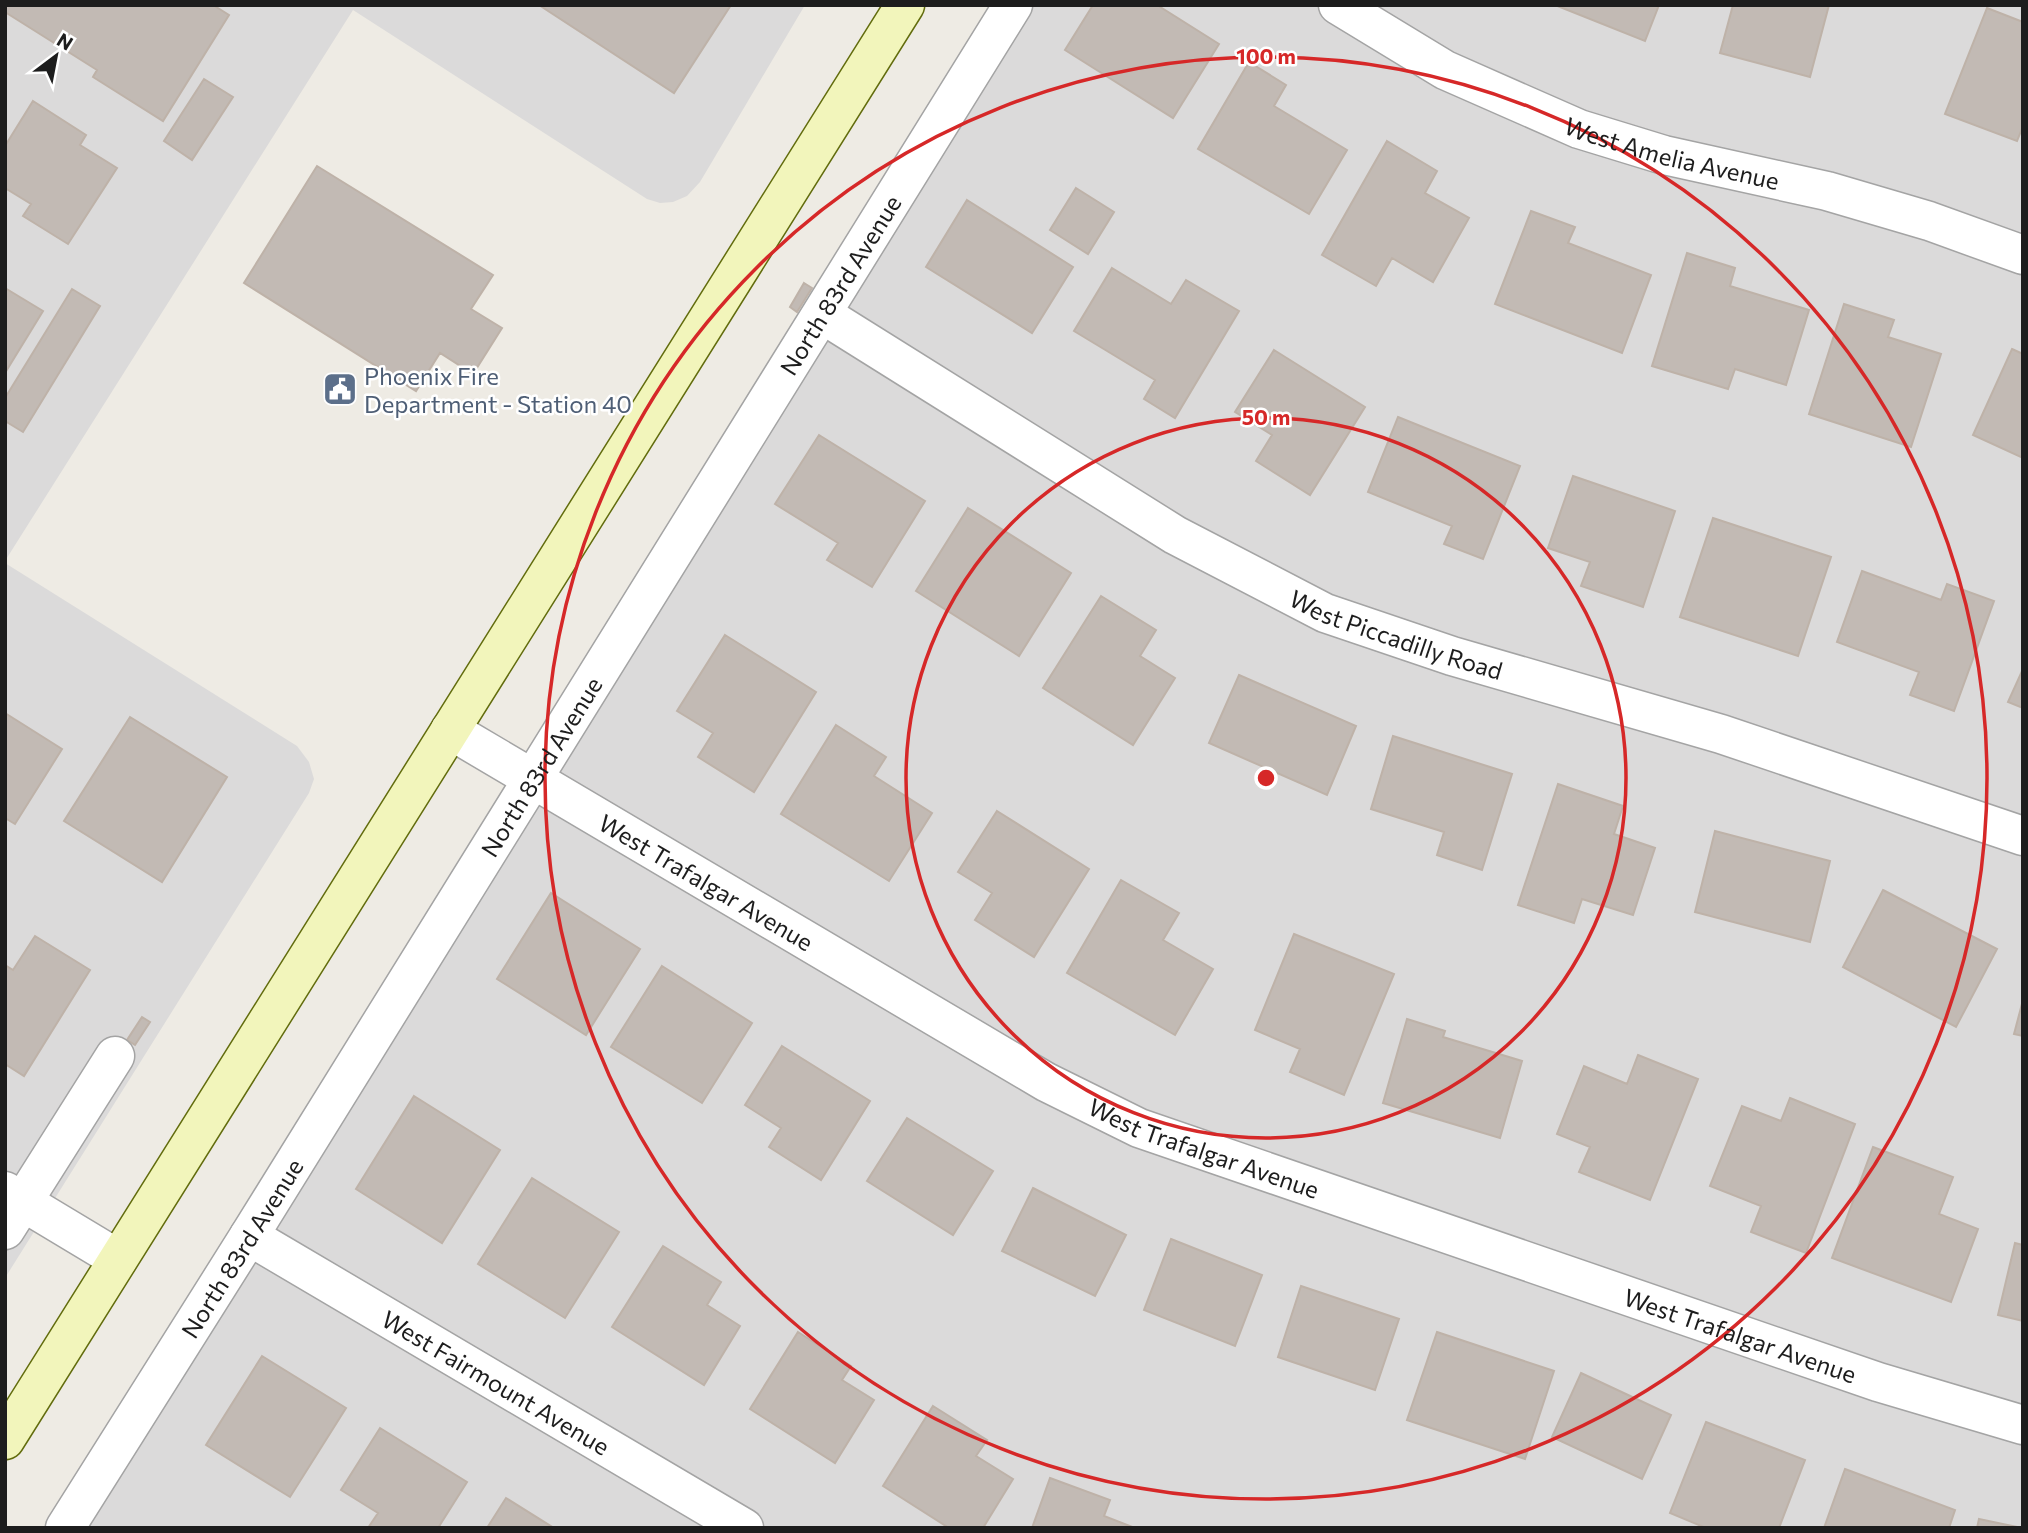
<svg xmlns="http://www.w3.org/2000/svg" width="2028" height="1533" font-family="Commissioner,sans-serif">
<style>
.residential{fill:#dbdada}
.building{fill:#c2bab4;stroke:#beb2a8;stroke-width:2}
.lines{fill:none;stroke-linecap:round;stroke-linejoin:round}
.minor-casing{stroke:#a4a4a4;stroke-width:41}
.secondary-casing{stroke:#626c0d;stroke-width:41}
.minor{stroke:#fff;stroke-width:38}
.secondary{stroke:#f2f5bb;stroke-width:38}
.ring{fill:none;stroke:#d62828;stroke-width:3.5}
.labels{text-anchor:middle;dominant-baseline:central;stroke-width:5;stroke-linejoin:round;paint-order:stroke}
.street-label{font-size:24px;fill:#1d1d1d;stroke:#fff}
.service-label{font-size:24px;fill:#4e5e75;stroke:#fff;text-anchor:start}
.centre{fill:#d62828;stroke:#fff;stroke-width:3.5}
.ring-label{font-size:21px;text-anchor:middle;font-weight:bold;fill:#d62828;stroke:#fff;stroke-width:5;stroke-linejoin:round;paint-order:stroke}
</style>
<rect width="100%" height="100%" fill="#eeebe4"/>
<path class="residential" d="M 5,5 L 805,5 L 700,182 L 687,196 L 673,202 L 660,203 L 647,199 L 353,10 L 5,561 Z
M 1031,5 L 2023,5 L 2023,1528 L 80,1528 Z
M 5,563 L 297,746 L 309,762 L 314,779 L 309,793 L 5,1278 Z"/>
<path class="building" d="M 5,5 L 213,5 L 229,15 L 163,121 L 93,77 L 97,70 L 5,12 Z
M 539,5 L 731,5 L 674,93 Z
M 1093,5 L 1157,5 L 1219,44 L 1173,118 L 1065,50 Z
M 1555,5 L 1659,5 L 1645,41 Z
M 1733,5 L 1829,5 L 1810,77 L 1720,53 Z
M 1987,8 L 2023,22 L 2023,126 L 2017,141 L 1945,114 Z
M 1249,62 L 1286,85 L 1274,106 L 1347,150 L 1309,214 L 1198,149 Z
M 204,79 L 233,97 L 192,160 L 164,141 Z
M 33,101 L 86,135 L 80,145 L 117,168 L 68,244 L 23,216 L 31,204 L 5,188 L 5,146 Z
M 1387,141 L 1437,171 L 1425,193 L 1469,218 L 1433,282 L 1392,258 L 1376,286 L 1322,255 Z
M 317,166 L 493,275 L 471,309 L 502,328 L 473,374 L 440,353 L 416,391 L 244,283 Z
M 1076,188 L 1114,212 L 1088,254 L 1050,230 Z
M 967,200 L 1073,267 L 1032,333 L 926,267 Z
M 1531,211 L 1575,227 L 1568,243 L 1651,275 L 1622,353 L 1495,304 Z
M 1687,253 L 1735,268 L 1730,286 L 1809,310 L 1786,385 L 1735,369 L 1728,389 L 1652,366 Z
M 1112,268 L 1171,304 L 1186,280 L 1239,311 L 1175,418 L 1144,399 L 1155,380 L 1074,331 Z
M 804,283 L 812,288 L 797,312 L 790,307 Z
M 5,288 L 43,311 L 5,373 Z
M 72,289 L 100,306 L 23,432 L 5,421 L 5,398 Z
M 1844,304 L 1894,320 L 1888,337 L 1941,354 L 1911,447 L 1809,414 Z
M 2012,349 L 2023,354 L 2023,458 L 1973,435 Z
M 1274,350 L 1365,407 L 1310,495 L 1256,461 L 1272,435 L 1235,412 Z
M 1398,417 L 1520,466 L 1483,559 L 1444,544 L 1452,526 L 1368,492 Z
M 819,435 L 925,501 L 872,587 L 827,560 L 838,543 L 775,504 Z
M 1573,476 L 1675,511 L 1643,607 L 1581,586 L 1590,562 L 1548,548 Z
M 968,508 L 1071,573 L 1019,656 L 916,591 Z
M 1713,518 L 1831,557 L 1798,656 L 1680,617 Z
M 1862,571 L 1941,600 L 1947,584 L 1994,601 L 1954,711 L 1910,695 L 1919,672 L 1837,642 Z
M 1101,596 L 1156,630 L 1140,656 L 1175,678 L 1133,745 L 1043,688 Z
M 725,635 L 816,692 L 754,792 L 698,757 L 713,733 L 677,711 Z
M 2023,669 L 2023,708 L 2008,702 Z
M 1239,675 L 1356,726 L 1327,795 L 1209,743 Z
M 5,713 L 62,749 L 15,824 L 5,818 Z
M 130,717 L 227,777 L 162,882 L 64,821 Z
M 836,725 L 886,757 L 874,776 L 932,813 L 889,881 L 781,814 Z
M 1393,736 L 1512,774 L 1482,870 L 1437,855 L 1444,832 L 1371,809 Z
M 1558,784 L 1623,806 L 1614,834 L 1655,848 L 1633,915 L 1582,899 L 1574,923 L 1518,905 Z
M 997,811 L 1089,869 L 1034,957 L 975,920 L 992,893 L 958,872 Z
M 1715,831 L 1830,861 L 1810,942 L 1695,912 Z
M 1121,880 L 1179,913 L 1163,940 L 1213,969 L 1175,1035 L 1067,973 Z
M 1883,890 L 1997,949 L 1956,1027 L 1843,967 Z
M 551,893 L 640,949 L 586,1035 L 497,979 Z
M 1294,934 L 1394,974 L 1344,1095 L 1290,1072 L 1300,1049 L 1255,1030 Z
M 35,936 L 90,970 L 24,1076 L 5,1064 L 5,965 L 13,970 Z
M 662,966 L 752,1023 L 702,1103 L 611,1047 Z
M 2023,1000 L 2023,1036 L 2014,1034 Z
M 142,1017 L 150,1022 L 135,1045 L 127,1040 Z
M 1407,1019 L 1445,1031 L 1443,1037 L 1522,1061 L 1500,1138 L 1383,1103 Z
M 782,1046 L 870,1101 L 821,1180 L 769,1147 L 781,1128 L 745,1105 Z
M 1638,1055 L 1698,1079 L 1650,1200 L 1579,1172 L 1590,1147 L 1557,1134 L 1584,1066 L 1627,1084 Z
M 414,1096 L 500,1150 L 442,1243 L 356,1189 Z
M 1790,1098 L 1855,1124 L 1806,1253 L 1751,1232 L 1761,1206 L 1710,1186 L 1742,1106 L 1781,1121 Z
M 907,1118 L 993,1171 L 953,1235 L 867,1181 Z
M 1873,1147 L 1953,1177 L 1939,1214 L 1978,1229 L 1951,1302 L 1832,1258 Z
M 532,1178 L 619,1232 L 565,1318 L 478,1264 Z
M 1033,1188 L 1126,1235 L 1095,1296 L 1002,1251 Z
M 1171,1239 L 1262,1275 L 1235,1346 L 1144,1310 Z
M 2015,1243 L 2023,1245 L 2023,1321 L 1998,1315 Z
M 663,1246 L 721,1282 L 707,1305 L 740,1326 L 704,1385 L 612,1327 Z
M 1301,1286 L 1399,1319 L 1375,1390 L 1278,1357 Z
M 798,1332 L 851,1366 L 842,1380 L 874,1400 L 835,1463 L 750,1409 Z
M 1437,1332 L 1554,1371 L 1525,1459 L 1407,1420 Z
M 262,1356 L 346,1408 L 290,1497 L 206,1445 Z
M 1581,1373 L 1671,1415 L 1642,1479 L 1552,1437 Z
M 933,1406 L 987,1440 L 976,1456 L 1013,1479 L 983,1528 L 949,1528 L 883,1486 Z
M 1706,1422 L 1805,1460 L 1779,1528 L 1706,1528 L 1670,1513 Z
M 380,1428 L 467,1482 L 438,1528 L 368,1528 L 378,1513 L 341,1490 Z
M 1845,1469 L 1955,1510 L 1949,1528 L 1824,1528 Z
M 1050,1478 L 1110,1500 L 1104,1516 L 1135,1528 L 1032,1528 Z
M 506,1498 L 554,1528 L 487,1528 Z
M 1979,1519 L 2022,1528 L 1977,1528 Z"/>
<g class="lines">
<g class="minor-casing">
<g id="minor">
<path id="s1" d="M 1338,5 L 1445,70 L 1579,129 L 1664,155 L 1827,191 L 1929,221 L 2023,255"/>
<path id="s2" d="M 822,314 L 1175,535 L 1325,613 L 1452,656 L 1721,734 L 2023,836"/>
<path id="s3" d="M 450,730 L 1046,1082 L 1139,1128 L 1878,1382 L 2023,1425"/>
<path d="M 5,1191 L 118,1259"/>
<path d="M 5,1230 L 115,1056"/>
<path id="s4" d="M 249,1236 L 744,1528"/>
<path id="s5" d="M 65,1528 L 249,1236 L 1013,5"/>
</g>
</g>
<g class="secondary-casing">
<path id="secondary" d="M 5,1440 L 905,5"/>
</g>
<use href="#minor" class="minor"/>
<use href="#secondary" class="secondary"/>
</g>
<g class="ring">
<circle cx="1266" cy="778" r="360"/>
<circle cx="1266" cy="778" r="721"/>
</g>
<defs>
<g id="civic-square" transform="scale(1.75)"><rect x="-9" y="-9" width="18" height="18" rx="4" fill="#5c6f8a" stroke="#fff"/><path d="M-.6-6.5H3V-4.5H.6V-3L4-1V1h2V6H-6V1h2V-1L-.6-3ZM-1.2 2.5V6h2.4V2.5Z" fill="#fff"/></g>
</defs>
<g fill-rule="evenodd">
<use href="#civic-square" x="340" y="389"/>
</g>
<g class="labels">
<g class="street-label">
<text stroke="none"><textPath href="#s1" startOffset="368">West Amelia Avenue</textPath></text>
<text stroke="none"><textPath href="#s5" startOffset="1465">North 83rd Avenue</textPath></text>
<text stroke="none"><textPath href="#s2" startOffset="660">West Piccadilly Road</textPath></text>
<text stroke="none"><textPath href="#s5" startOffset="898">North 83rd Avenue</textPath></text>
<text stroke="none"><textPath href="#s3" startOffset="298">West Trafalgar Avenue</textPath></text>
<text stroke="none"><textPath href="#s3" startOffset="864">West Trafalgar Avenue</textPath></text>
<text stroke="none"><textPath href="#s5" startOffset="331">North 83rd Avenue</textPath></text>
<text stroke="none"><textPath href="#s3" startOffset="1432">West Trafalgar Avenue</textPath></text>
<text stroke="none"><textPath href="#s4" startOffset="287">West Fairmount Avenue</textPath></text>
</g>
<g class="service-label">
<text x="364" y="375">Phoenix Fire<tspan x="364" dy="28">Department - Station 40</tspan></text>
</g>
</g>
<circle cx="1266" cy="778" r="10" class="centre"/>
<g class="ring-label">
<text x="1266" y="64">100 m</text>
<text x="1266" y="425">50 m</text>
</g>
<rect width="2028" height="1533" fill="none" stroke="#1d1d1d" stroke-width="14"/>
<g transform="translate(56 56) rotate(32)" stroke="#ffffff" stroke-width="5" paint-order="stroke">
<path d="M0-5L12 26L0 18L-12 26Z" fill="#1d1d1d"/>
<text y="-10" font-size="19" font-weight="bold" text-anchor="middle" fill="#1d1d1d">N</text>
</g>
</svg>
